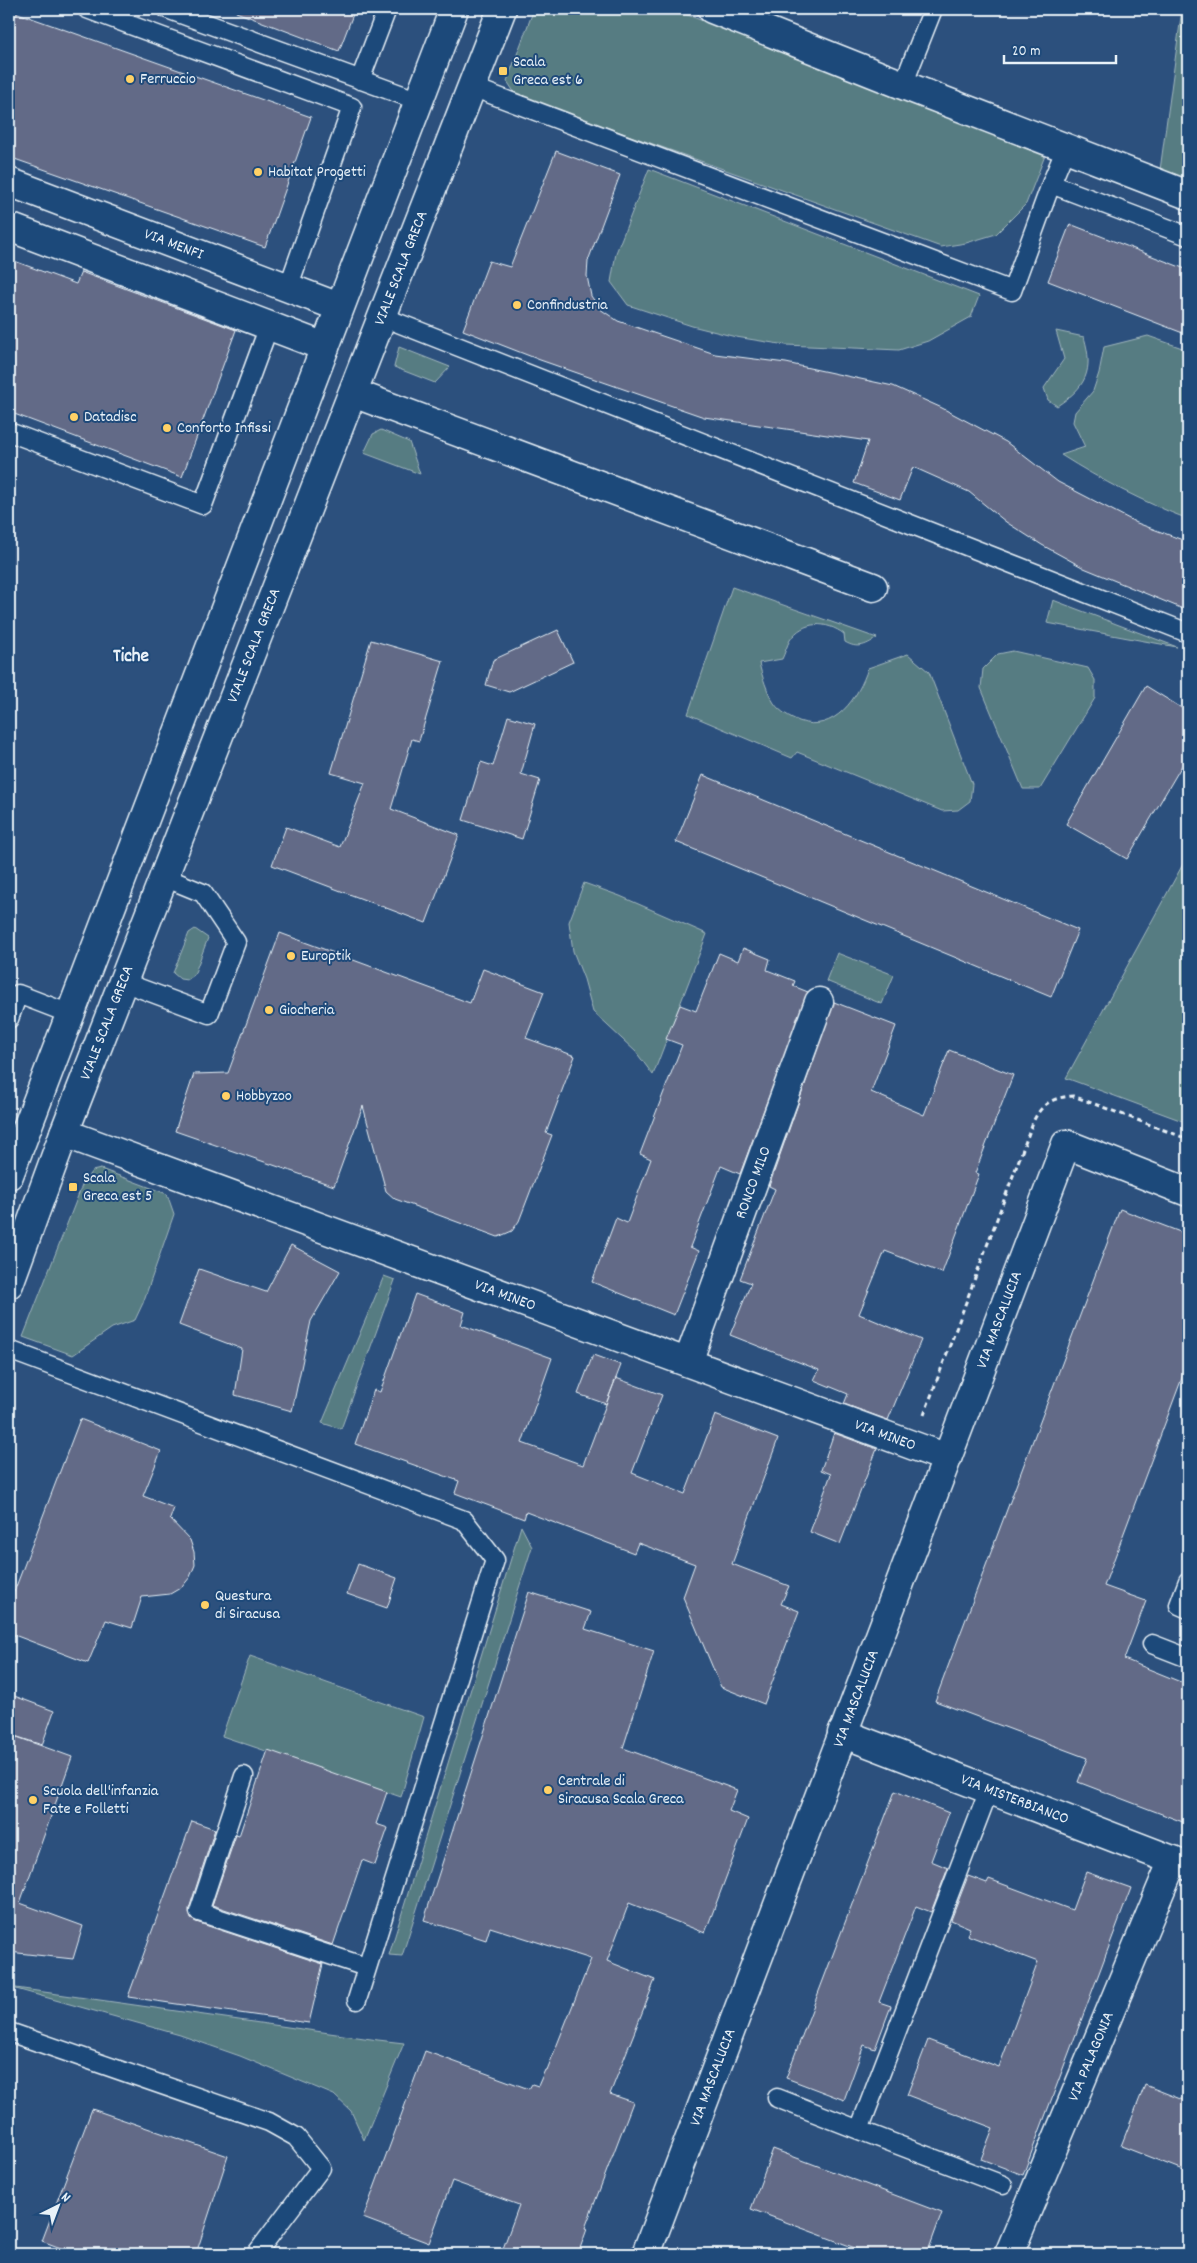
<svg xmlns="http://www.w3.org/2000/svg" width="1197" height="2263" font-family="Dekko,sans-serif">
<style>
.green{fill:#577c82;stroke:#a0b6bd}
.building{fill:#626a87;stroke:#e8f1f8}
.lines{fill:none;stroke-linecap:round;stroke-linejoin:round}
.lane-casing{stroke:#e8f1f8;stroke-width:21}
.street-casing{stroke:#e8f1f8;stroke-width:31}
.primary-casing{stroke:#e8f1f8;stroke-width:31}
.path{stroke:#e8f1f8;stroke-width:3;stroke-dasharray:5 4;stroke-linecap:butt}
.lane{stroke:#1f4a7a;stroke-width:18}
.street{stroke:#1f4a7a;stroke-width:28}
.primary{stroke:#1f4a7a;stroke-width:28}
.poi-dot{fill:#ffd166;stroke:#1f4a7a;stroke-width:2}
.labels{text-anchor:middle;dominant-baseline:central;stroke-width:4;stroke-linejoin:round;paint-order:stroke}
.poi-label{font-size:16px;fill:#e8f1f8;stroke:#1f4a7a;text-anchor:start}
.street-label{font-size:16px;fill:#e8f1f8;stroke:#1f4a7a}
.quarter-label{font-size:19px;font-weight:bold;fill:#e8f1f8;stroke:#1f4a7a}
</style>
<rect width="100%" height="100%" fill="#2c507d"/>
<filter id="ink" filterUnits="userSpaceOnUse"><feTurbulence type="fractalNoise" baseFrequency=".02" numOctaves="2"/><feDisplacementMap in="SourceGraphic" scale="10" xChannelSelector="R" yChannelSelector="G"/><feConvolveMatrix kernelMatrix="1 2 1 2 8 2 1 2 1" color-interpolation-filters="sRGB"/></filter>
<g filter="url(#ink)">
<path class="green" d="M 534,9 L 672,9 L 1046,153 L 1026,204 L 996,234 L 966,243 L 941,247 L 516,95 L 507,81 Z
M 1182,9 L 1188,9 L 1188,181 L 1160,170 Z
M 649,169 L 979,296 L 971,317 L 928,341 L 899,350 L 786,345 L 736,337 L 692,326 L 628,305 L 611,282 L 616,253 Z
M 1056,331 L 1084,337 C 1094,371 1086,387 1057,406 L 1048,400 L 1044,388 L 1064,359 Z
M 1148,336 L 1188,350 L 1188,519 C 1143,502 1102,481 1061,455 L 1085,447 L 1073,422 L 1075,412 L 1093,391 L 1099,373 L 1104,347 Z
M 399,347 L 450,367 L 435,383 L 394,367 Z
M 381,430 L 409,442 L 420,474 L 364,453 L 373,434 Z
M 732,587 L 877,638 C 865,646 857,649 845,642 L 844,634 C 827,621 803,620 790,640 C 787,645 785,653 782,659 L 759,663 C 762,676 767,692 774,703 C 780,712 790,717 799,721 C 834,734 859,697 868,668 L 908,654 L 929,672 L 972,784 L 970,801 L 958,810 L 942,811 L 797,752 L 792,758 L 688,714 Z
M 1053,600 L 1177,647 L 1047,623 Z
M 1013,651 L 1088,668 L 1095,680 L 1095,698 L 1040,789 L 1023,789 L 981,688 L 983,669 L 998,654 Z
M 1188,855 L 1188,1123 L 1066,1078 Z
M 584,883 L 620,896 L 707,934 L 653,1075 L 636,1052 L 593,1012 L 584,979 L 573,951 L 569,922 Z
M 195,929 L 208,938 L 194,975 L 187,980 L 180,979 L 173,973 L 189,933 Z
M 837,953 L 894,975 L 882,1004 L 826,981 Z
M 101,1169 L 167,1194 L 174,1214 L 143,1303 L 135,1320 L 112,1328 L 73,1355 L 23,1337 L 83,1183 L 92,1171 Z
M 384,1276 L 395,1280 L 341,1429 L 322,1423 Z
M 521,1526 L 532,1547 L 402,1956 L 389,1955 Z
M 250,1656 L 424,1717 L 401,1797 L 222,1736 Z
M 9,1987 L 378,2040 L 404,2043 L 364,2140 L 351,2111 L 334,2095 L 240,2056 L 180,2035 Z"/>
<path class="building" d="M 236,9 L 355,9 L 339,51 L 236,12 Z
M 9,10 L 311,117 L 265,247 L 9,157 Z
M 556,151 L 620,175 L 588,261 L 587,276 L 591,296 L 600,309 L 618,321 L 715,354 L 786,363 L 893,386 L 942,408 L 1006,442 L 1058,482 L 1137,523 L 1188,542 L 1188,611 L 1084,568 L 1042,545 L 1006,522 L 969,492 L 913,467 L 900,500 L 854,483 L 868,441 L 704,417 L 540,360 L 463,330 L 489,261 L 510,267 Z
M 1070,224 L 1188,270 L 1188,335 L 1048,281 Z
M 9,259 L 76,284 L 81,272 L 236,330 L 182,477 L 9,412 Z
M 558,630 L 573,662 L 509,692 L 486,685 L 493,660 Z
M 371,640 L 443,661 L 419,741 L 412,739 L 391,809 L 459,835 L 426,923 L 272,865 L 286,827 L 340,847 L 365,783 L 331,773 Z
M 1146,686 L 1188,712 L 1188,755 L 1127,859 L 1066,824 Z
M 508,716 L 535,724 L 521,774 L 540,780 L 522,839 L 463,820 L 481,762 L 493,766 Z
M 703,775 L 1078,930 L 1051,997 L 676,842 Z
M 280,933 L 470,1003 L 483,969 L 544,992 L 526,1038 L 575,1056 L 546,1133 L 552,1135 L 519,1221 L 512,1231 L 498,1237 L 395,1199 L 386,1191 L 363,1106 L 334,1186 L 175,1131 L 194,1074 L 228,1073 Z
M 743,948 L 770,959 L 767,970 L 795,981 L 793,986 L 808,992 L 740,1174 L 721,1166 L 690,1247 L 699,1251 L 674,1315 L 592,1282 L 616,1218 L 627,1223 L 651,1159 L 640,1154 L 682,1045 L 666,1039 L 680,1005 L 696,1011 L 719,953 L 738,961 Z
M 834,1002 L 896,1026 L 871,1092 L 924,1115 L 949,1050 L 1013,1075 L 975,1173 L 979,1174 L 942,1273 L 885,1251 L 859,1314 L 921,1340 L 888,1420 L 844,1404 L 848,1394 L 814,1380 L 819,1370 L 730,1335 L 751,1283 L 740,1279 L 775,1189 L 769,1186 Z
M 1120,1209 L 1188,1235 L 1188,1362 L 1104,1586 L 1146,1601 L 1124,1659 L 1188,1685 L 1188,1824 L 1078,1782 L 1087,1758 L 935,1701 Z
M 291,1245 L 340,1271 L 311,1321 L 292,1411 L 235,1395 L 242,1349 L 179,1325 L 199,1269 L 266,1292 Z
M 415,1294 L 465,1312 L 461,1325 L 552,1358 L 522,1443 L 583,1465 L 616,1378 L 662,1395 L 632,1473 L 685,1494 L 715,1415 L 778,1439 L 732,1564 L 789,1586 L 781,1604 L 799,1611 L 764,1704 L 721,1687 L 683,1597 L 695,1564 L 638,1543 L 634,1553 L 526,1512 L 524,1519 L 455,1493 L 459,1481 L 355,1444 L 374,1390 L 380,1392 Z
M 593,1355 L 621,1365 L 606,1404 L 578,1394 Z
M 80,1419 L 161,1451 L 143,1496 L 174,1508 L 170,1519 L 190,1540 L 194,1552 L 195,1565 L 190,1577 L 182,1587 L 170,1594 L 142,1597 L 132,1628 L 106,1620 L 88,1663 L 9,1633 L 9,1605 Z
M 834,1433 L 877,1449 L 840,1544 L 810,1532 L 831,1474 L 821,1470 Z
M 358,1564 L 397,1578 L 387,1608 L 347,1594 Z
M 529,1592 L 591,1612 L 585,1629 L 654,1651 L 623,1748 L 737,1790 L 729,1811 L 748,1819 L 705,1933 L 629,1903 L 607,1961 L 655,1980 L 610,2094 L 633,2102 L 585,2228 L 587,2229 L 578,2254 L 501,2254 L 519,2205 L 452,2181 L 429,2243 L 363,2218 L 425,2051 L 529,2089 L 532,2084 L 538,2086 L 545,2070 L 547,2070 L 591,1959 L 490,1927 L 486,1940 L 424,1920 Z
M 9,1694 L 54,1711 L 42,1745 L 9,1734 Z
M 17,1737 L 72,1757 L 20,1903 L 83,1926 L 73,1959 L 9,1952 L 9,1760 Z
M 268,1750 L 387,1792 L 376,1824 L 388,1828 L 375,1865 L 362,1860 L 333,1945 L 212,1905 L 236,1835 L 239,1836 Z
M 895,1791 L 949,1813 L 931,1861 L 948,1868 L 931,1912 L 916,1906 L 879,2002 L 891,2006 L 875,2049 L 864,2045 L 844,2100 L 786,2078 Z
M 192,1821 L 215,1829 L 189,1909 L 191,1919 L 196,1922 L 323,1964 L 309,2023 L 128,1997 Z
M 1086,1872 L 1131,1888 L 1023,2175 L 981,2159 L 993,2128 L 907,2095 L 928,2040 L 999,2067 L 1038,1962 L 967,1935 L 970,1928 L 951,1920 L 968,1876 L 987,1883 L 989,1879 L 1072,1910 Z
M 1145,2085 L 1188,2102 L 1188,2172 L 1121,2146 Z
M 92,2109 L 228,2156 L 196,2254 L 77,2254 L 42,2241 Z
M 773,2149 L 942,2213 L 927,2254 L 871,2254 L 751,2209 Z"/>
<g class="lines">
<g class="lane-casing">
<path id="lane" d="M 87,9 L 352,107 L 288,288
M 167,9 L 419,101
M 360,80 L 387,9
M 903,85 L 933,9
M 472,87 L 1012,291 L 1051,184
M 1066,148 L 1051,184 L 1188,236
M 383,317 L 1188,633
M 9,432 L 203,505 L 269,326
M 123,982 L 209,1014 L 236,942 L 203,893 L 164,877
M 9,1019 L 18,994 L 70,1014
M 9,1350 L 464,1520 L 495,1560 L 357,2000
M 1188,1581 L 1179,1605 L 1188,1609
M 1152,1644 L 1188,1658
M 244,1776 L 199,1912 L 366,1967
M 9,2032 L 269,2122 L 296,2137 L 321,2168 L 256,2254
M 777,2098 L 859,2130 L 989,1790
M 859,2130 L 1003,2185"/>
</g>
<g class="street-casing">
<g id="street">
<path d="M 712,9 L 903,85 L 1188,195"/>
<path id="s1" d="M 9,182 L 339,307"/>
<path d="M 9,227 L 325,347"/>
<path d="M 353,393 L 873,587"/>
<path id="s2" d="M 64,1133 L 947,1458"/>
<path id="s3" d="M 688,1362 L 819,1002"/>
<path id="s4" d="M 842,1733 L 1188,1866"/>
<path id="s5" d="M 646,2254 L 1066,1144 L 1188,1192"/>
<path id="s6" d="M 1009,2254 L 1173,1860"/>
</g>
</g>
<g class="primary-casing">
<g id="primary">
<path d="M 9,1175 L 454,9"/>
<path id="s7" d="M 9,1284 L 64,1133 L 502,9"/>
</g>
</g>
<path class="path" d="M 924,1415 L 1033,1122 C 1041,1104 1053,1097 1073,1096 L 1188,1139"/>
<use href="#lane" class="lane"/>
<use href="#street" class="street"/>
<use href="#primary" class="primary"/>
</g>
</g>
<g class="poi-dot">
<rect x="498" y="66" width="10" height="10" rx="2.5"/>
<circle cx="130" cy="79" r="5"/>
<circle cx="258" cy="172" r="5"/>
<circle cx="517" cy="305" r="5"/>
<circle cx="74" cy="417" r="5"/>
<circle cx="167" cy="428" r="5"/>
<circle cx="291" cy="956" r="5"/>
<circle cx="269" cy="1010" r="5"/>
<circle cx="226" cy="1096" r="5"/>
<rect x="68" y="1182" width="10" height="10" rx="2.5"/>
<circle cx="205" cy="1605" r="5"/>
<circle cx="548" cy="1790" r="5"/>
<circle cx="33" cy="1800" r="5"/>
</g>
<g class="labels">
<g class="poi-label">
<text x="513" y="62">Scala<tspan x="513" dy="18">Greca est 6</tspan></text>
<text x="140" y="79">Ferruccio</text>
<text x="268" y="172">Habitat Progetti</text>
<text x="527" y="305">Confindustria</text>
<text x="84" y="417">Datadisc</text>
<text x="177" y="428">Conforto Infissi</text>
<text x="301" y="956">Europtik</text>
<text x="279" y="1010">Giocheria</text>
<text x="236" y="1096">Hobbyzoo</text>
<text x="83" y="1178">Scala<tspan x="83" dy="18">Greca est 5</tspan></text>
<text x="215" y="1596">Questura<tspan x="215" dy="18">di Siracusa</tspan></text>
<text x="558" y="1781">Centrale di<tspan x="558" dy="18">Siracusa Scala Greca</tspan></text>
<text x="43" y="1791">Scuola dell'infanzia<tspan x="43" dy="18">Fate e Folletti</tspan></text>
</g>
<g class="street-label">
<text stroke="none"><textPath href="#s1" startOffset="176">VIA MENFI</textPath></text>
<text stroke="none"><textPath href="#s7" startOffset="1089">VIALE SCALA GRECA</textPath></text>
<text stroke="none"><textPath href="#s7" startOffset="684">VIALE SCALA GRECA</textPath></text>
<text stroke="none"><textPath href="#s7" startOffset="279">VIALE SCALA GRECA</textPath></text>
<text stroke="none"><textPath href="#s3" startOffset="191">RONCO MILO</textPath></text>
<text stroke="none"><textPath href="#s2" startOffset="470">VIA MINEO</textPath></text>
<text stroke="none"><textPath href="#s5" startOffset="999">VIA MASCALUCIA</textPath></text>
<text stroke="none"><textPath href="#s2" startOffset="875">VIA MINEO</textPath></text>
<text stroke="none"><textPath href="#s5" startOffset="594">VIA MASCALUCIA</textPath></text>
<text stroke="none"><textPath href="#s4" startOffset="185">VIA MISTERBIANCO</textPath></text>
<text stroke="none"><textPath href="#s6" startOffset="214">VIA PALAGONIA</textPath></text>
<text stroke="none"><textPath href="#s5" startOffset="189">VIA MASCALUCIA</textPath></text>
</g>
<g class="quarter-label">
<text x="131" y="657">Tiche</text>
</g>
</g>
<rect width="1197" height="2263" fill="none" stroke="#1f4a7a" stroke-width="30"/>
<rect x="15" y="15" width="1167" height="2233" fill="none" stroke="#e8f1f8" stroke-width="2" filter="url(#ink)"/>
<g transform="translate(58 2206) rotate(42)" stroke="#1f4a7a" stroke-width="4" paint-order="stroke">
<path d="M0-4L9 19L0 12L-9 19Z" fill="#e8f1f8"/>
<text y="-8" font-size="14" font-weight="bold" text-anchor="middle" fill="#e8f1f8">N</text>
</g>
<path d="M1004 55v8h112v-8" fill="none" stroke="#e8f1f8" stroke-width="2.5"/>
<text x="1012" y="55" font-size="15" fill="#e8f1f8" stroke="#1f4a7a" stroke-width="4" paint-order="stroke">20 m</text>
</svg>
